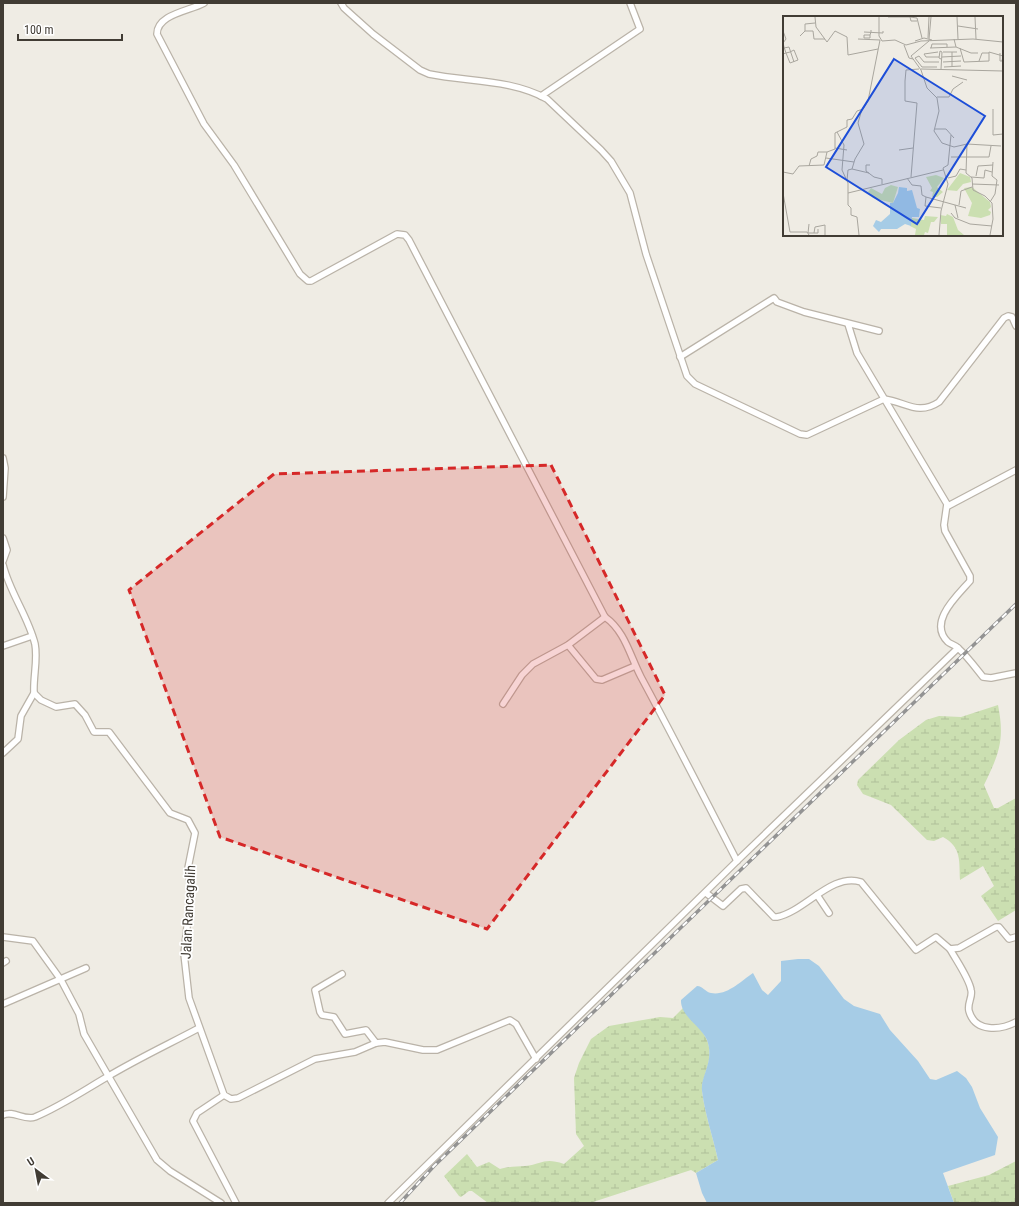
<svg xmlns="http://www.w3.org/2000/svg" width="1019" height="1206" viewBox="0 0 1019 1206" font-family="'Roboto Condensed',sans-serif">
	<style>
		.wetland { fill: url(#wetland-marsh) }
		.water { fill: #a6cce6 }
		.lines { fill: none; stroke-linecap: round; stroke-linejoin: round }
		.minor-casing { stroke: #bab3a8; stroke-width: 8 }
		.minor { stroke: #fff; stroke-width: 5.5 }
		.rail-casing { stroke: #939393; stroke-width: 3.5 }
		.rail { stroke: #fff; stroke-width: 2; stroke-dasharray: 6; stroke-linecap: butt }
		.marked { fill: #d62828; fill-opacity: 0.2; stroke: #d62828; stroke-width: 3; stroke-dasharray: 8 5; stroke-linejoin: round }
		.labels { text-anchor: middle; dominant-baseline: central; stroke-width: 3.5; stroke-linejoin: round; paint-order: stroke }
		.street-label { font-size: 14px; fill: #413c34; stroke: #fff }
		.inset-road { fill: none; stroke: #a9a69e; stroke-width: 1 }
		.view { fill: #1d4ed8; fill-opacity: 0.15; stroke: #1d4ed8; stroke-width: 2 }
		.inset-edge { fill: none; stroke: #413c34; stroke-width: 2 }
	</style>
	<defs>
		<pattern id="wetland-marsh" width="20" height="14" patternUnits="userSpaceOnUse"><rect width="20" height="14" fill="#cbdfb1"/><path d="M1 5h8M5 5V1M11 12h8M15 12V8" fill="none" stroke="#b0c099"/></pattern>
	</defs>
	<rect width="100%" height="100%" fill="#efece4"/>
	<g class="wetland">
		<path d="M 998,705 C 1005,740 999,754 984,785 L 994,808 L 998,808 L 1016,798 L 1016,910 L 998,921 L 981,896 L 994,886 L 983,866 L 960,880 C 959,862 962,847 943,837 L 934,841 L 927,840 L 891,805 L 863,794 L 857,785 L 858,780 L 899,740 L 926,720 L 939,716 L 961,717 Z"/>
		<path d="M 683,1008 C 689,1019 702,1028 707,1040 C 715,1061 701,1076 702,1091 C 705,1115 713,1137 718,1160 L 696,1173 L 691,1170 L 590,1203 L 488,1203 L 472,1191 L 469,1191 L 461,1197 L 459,1196 L 444,1176 L 467,1154 L 477,1167 L 489,1162 L 500,1169 C 510,1166 516,1167 525,1166 C 543,1164 544,1157 564,1164 L 584,1146 L 576,1134 L 574,1078 L 579,1063 L 591,1039 L 609,1026 L 660,1017 L 673,1018 Z"/>
		<path d="M 1016,1161 L 1016,1203 L 954,1203 L 948,1186 L 989,1175 Z"/>
	</g>
	<path class="water" d="M 798,959 L 809,959 L 819,966 L 844,999 L 854,1006 L 880,1014 L 890,1030 L 918,1061 L 930,1079 L 936,1080 L 957,1071 L 966,1078 L 972,1087 L 980,1108 L 998,1137 L 995,1155 L 943,1173 L 954,1203 L 707,1203 L 702,1193 L 696,1173 L 718,1160 C 713,1137 705,1115 702,1091 C 700,1076 715,1062 707,1040 C 701,1026 680,1016 681,1000 L 697,986 C 703,986 705,992 711,993 C 727,996 741,981 753,973 L 762,990 L 768,995 L 781,981 L 781,961 Z"/>
	<g class="lines">
		<g class="minor-casing">
			<g id="minor">
				<path d="M 204,3 C 190,11 157,14 157,34 L 204,124 L 234,165 L 300,274 L 308,281 L 311,281 L 397,234 L 405,235 L 409,240 L 605,617 C 625,631 630,656 641,677 C 674,738 705,799 737,861"/>
				<path d="M 341,3 L 344,8 L 373,34 L 420,70 L 429,74 C 468,82 511,79 547,99 L 601,150 L 611,161 L 630,193 L 646,254 L 687,376 L 695,384 L 800,434 L 807,435 L 884,399 C 906,402 918,416 939,402 L 1004,318 L 1008,316 L 1012,317 L 1016,326"/>
				<path d="M 541,96 L 640,29 L 630,3"/>
				<path d="M 848,324 L 857,353 L 947,504 L 944,525 L 945,531 L 970,576 L 970,581 C 958,595 927,622 948,642 C 950,644 955,645 958,648 C 967,656 975,667 983,677 L 991,678 L 1016,673"/>
				<path d="M 680,357 L 774,298 L 777,302 L 804,312 L 879,331"/>
				<path d="M 3,458 L 5,468 L 3,497"/>
				<path d="M 948,506 L 1016,470"/>
				<path d="M 3,538 L 7,550 L 3,561"/>
				<path d="M 3,565 C 10,593 28,616 35,644 C 38,660 33,677 34,693 L 41,700 L 56,707 L 75,704 L 85,715 L 94,732 L 109,732 L 170,813 L 188,820 L 195,833 L 188,868 L 191,891 L 184,954 L 189,998 L 224,1095 L 231,1099 L 238,1098 L 315,1059 L 355,1052 L 376,1043 L 385,1042 L 423,1050 L 437,1050 L 510,1020 L 516,1024 L 536,1059"/>
				<path d="M 568,645 L 596,679 L 602,680 L 635,666"/>
				<path d="M 3,646 L 32,636"/>
				<path d="M 503,704 L 522,675 L 533,664 L 568,645 L 605,617"/>
				<path d="M 3,753 L 18,739 L 21,716 L 34,693"/>
				<path d="M 706,893 L 723,906 L 741,889 L 746,888 L 774,917 L 777,917 C 804,912 832,872 861,882 L 916,950 L 936,937 L 950,949 L 959,948 L 996,927 L 999,927 L 1009,939 L 1016,937"/>
				<path d="M 817,895 L 829,913"/>
				<path d="M 3,937 L 33,941 L 61,980 L 79,1014 L 84,1034 L 157,1160 L 170,1171 L 221,1203"/>
				<path d="M 950,949 C 956,960 969,978 971,990 C 973,997 967,1003 969,1011 C 975,1033 1001,1030 1016,1022"/>
				<path d="M 3,963 L 6,961"/>
				<path d="M 342,974 L 315,990 L 320,1012 L 322,1015 L 334,1017 L 345,1034 L 366,1030 L 376,1043"/>
				<path d="M 3,1004 L 86,968"/>
				<path d="M 224,1095 L 197,1113 L 193,1121 L 236,1203"/>
				<path d="M 3,1115 C 14,1110 24,1121 35,1117 C 61,1106 83,1091 107,1077 C 137,1059 169,1044 199,1028"/>
				<path d="M 388,1203 L 737,861 L 958,648"/>
			</g>
		</g>
		<use href="#minor" class="minor"/>
		<g class="rail-casing">
			<path id="rail" d="M 400,1203 L 434,1166 L 1016,604"/>
		</g>
		<use href="#rail" class="rail"/>
	</g>
	<path class="marked" d="M 551,465 L 665,695 L 487,929 L 220,837 L 129,590 L 274,474 Z"/>
	<g class="labels">
		<g class="street-label">
			<text transform="translate(188 912) rotate(-87)">Jalan Rancagalih</text>
		</g>
	</g>
	<g transform="translate(783 16)">
		<rect width="220" height="220" fill="#efece4"/>
		<path d="M 177,157 L 187,161 L 188,166 L 180,168 L 174,175 L 164,174 ZM 153,159 L 161,162 L 154,171 L 160,176 L 154,181 L 149,181 L 150,176 L 147,175 L 149,172 L 143,161 ZM 108,169 L 115,171 L 110,187 L 90,182 L 85,176 L 88,172 L 99,178 L 102,172 ZM 189,171 L 207,186 L 208,191 L 205,194 L 208,196 L 207,199 L 198,202 L 185,200 L 189,187 L 181,172 ZM 164,198 L 170,201 L 175,214 L 181,219 L 164,219 L 164,208 L 158,208 L 157,199 L 163,200 ZM 142,200 L 155,201 L 151,206 L 148,206 L 145,217 L 142,216 L 141,219 L 132,219 L 133,213 L 127,210 L 129,202 L 141,204 Z" fill="#cbdfb1"/>
		<path d="M 116,171 L 124,172 L 124,175 L 129,174 L 134,192 L 137,193 L 136,201 L 129,201 L 128,210 L 122,208 L 114,213 L 98,213 L 96,216 L 90,210 L 93,204 L 98,206 L 107,198 L 107,187 L 110,187 L 115,177 Z" fill="#a6cce6"/>
		<path class="inset-road" d="M 32,1 L 33,11 L 44,26 L 52,15 L 64,21 L 65,39 L 95,33M 96,1 L 96,20 L 99,25 L 112,24 L 123,29 L 138,25 L 190,23 L 220,26M 105,1 L 127,1 L 128,5 L 134,5M 127,1 L 134,2 L 139,22M 174,1 L 175,23M 192,1 L 193,23M 175,10 L 195,13M 0,15 L 3,23 L 0,27M 22,15 L 30,15 L 31,23 L 42,23M 81,16 L 100,17 L 100,15M 87,19 L 81,19 L 81,22 L 87,22 L 87,19 L 88,16 L 88,14M 17,20 L 22,15 L 22,8 L 32,7M 145,22 L 146,1M 75,23 L 97,24M 146,23 L 148,1M 171,23 L 173,31 L 188,37 L 195,37M 132,25 L 141,22 L 149,24M 146,25 L 128,40 L 138,54 L 144,72 L 154,82 L 156,95 L 151,115 L 159,127 L 171,131 L 184,128 L 183,157 L 189,162 L 190,174 L 202,180 L 209,187 L 210,203 L 207,219M 0,27 L 1,31 L 3,37 L 7,47 L 15,44 L 11,34 L 7,36 L 3,37 L 0,38M 121,29 L 126,42 L 130,43M 1,32 L 6,31 L 11,46M 147,32 L 173,31M 148,32 L 149,28 L 164,28 L 164,31M 177,32 L 181,46 L 206,45 L 206,36 L 220,40M 155,36 L 141,38 L 143,41 L 156,41M 160,36 L 174,36M 169,36 L 169,50M 217,37 L 217,45 L 219,45 L 220,40M 159,41 L 178,40M 158,43 L 156,42 L 157,35 L 159,36 L 158,53M 196,45 L 199,37 L 206,37M 160,46 L 178,45M 154,51 L 139,51 L 132,42 L 136,40 L 141,46 L 156,46M 161,51 L 178,50M 138,53 L 220,55M 169,60 L 184,64M 154,81 L 166,81 L 170,73 L 180,66M 79,93 L 75,107 L 81,128 L 72,143 L 69,153 L 86,157M 210,93 L 210,119 L 220,118M 152,113 L 163,113 L 171,122M 54,116 L 61,129 L 59,154 L 65,167 L 65,189 L 68,192 L 68,199 L 74,201 L 76,219M 184,128 L 218,130M 52,132 L 64,134M 116,134 L 130,132M 168,141 L 206,141 L 208,130M 43,142 L 71,146M 87,149 L 83,149 L 83,155 L 91,161 L 99,163 L 99,168M 26,150 L 28,143 L 34,140 L 35,136 L 44,136M 0,156 L 10,158 L 16,150 L 41,149 L 44,136 L 52,133 L 52,117 L 64,111 L 64,104 L 69,103 L 74,95 L 80,93 L 85,85 L 97,24M 193,160 L 195,150 L 210,149M 128,161 L 134,87 L 122,85 L 122,65 L 123,54 L 136,53M 188,161 L 201,162 L 202,154 L 209,156M 124,162 L 129,169 L 138,170 L 139,179 L 143,181 L 183,192M 165,162 L 173,160 L 177,153 L 183,154M 64,164 L 65,154 L 69,153M 189,168 L 216,169M 0,177 L 7,216 L 24,216 L 26,219M 65,177 L 160,154M 143,181 L 142,190 L 158,192M 207,186 L 212,178 L 214,164 L 209,160 L 210,146M 172,189 L 175,202M 176,189 L 178,175 L 189,171M 168,197 L 172,202 L 187,208 L 209,210M 26,208 L 25,217 L 35,217 L 35,213M 31,217 L 32,211 L 42,209 L 42,219M 156,219 L 158,195 L 165,168 L 160,152 L 165,149 L 168,119"/>
		<path class="view" d="M 111,43 L 202,100 L 134,208 L 43,151 Z"/>
		<rect width="220" height="220" class="inset-edge"/>
	</g>
	<rect width="1019" height="1206" fill="none" stroke="#413c34" stroke-width="8"/>
	<g transform="translate(36 1170) rotate(328)" stroke="#ffffff" stroke-width="3" paint-order="stroke">
	<path d="M0-3L7 15L0 10L-7 15Z" fill="#413c34"/>
	<text y="-6" font-size="11" font-weight="bold" text-anchor="middle" fill="#413c34">U</text>
	</g>
	<path d="M18 34v6h104v-6" fill="none" stroke="#413c34" stroke-width="2"/>
	<text x="24" y="34" font-size="12" fill="#413c34" stroke="#ffffff" stroke-width="3" paint-order="stroke">100 m</text>
</svg>
